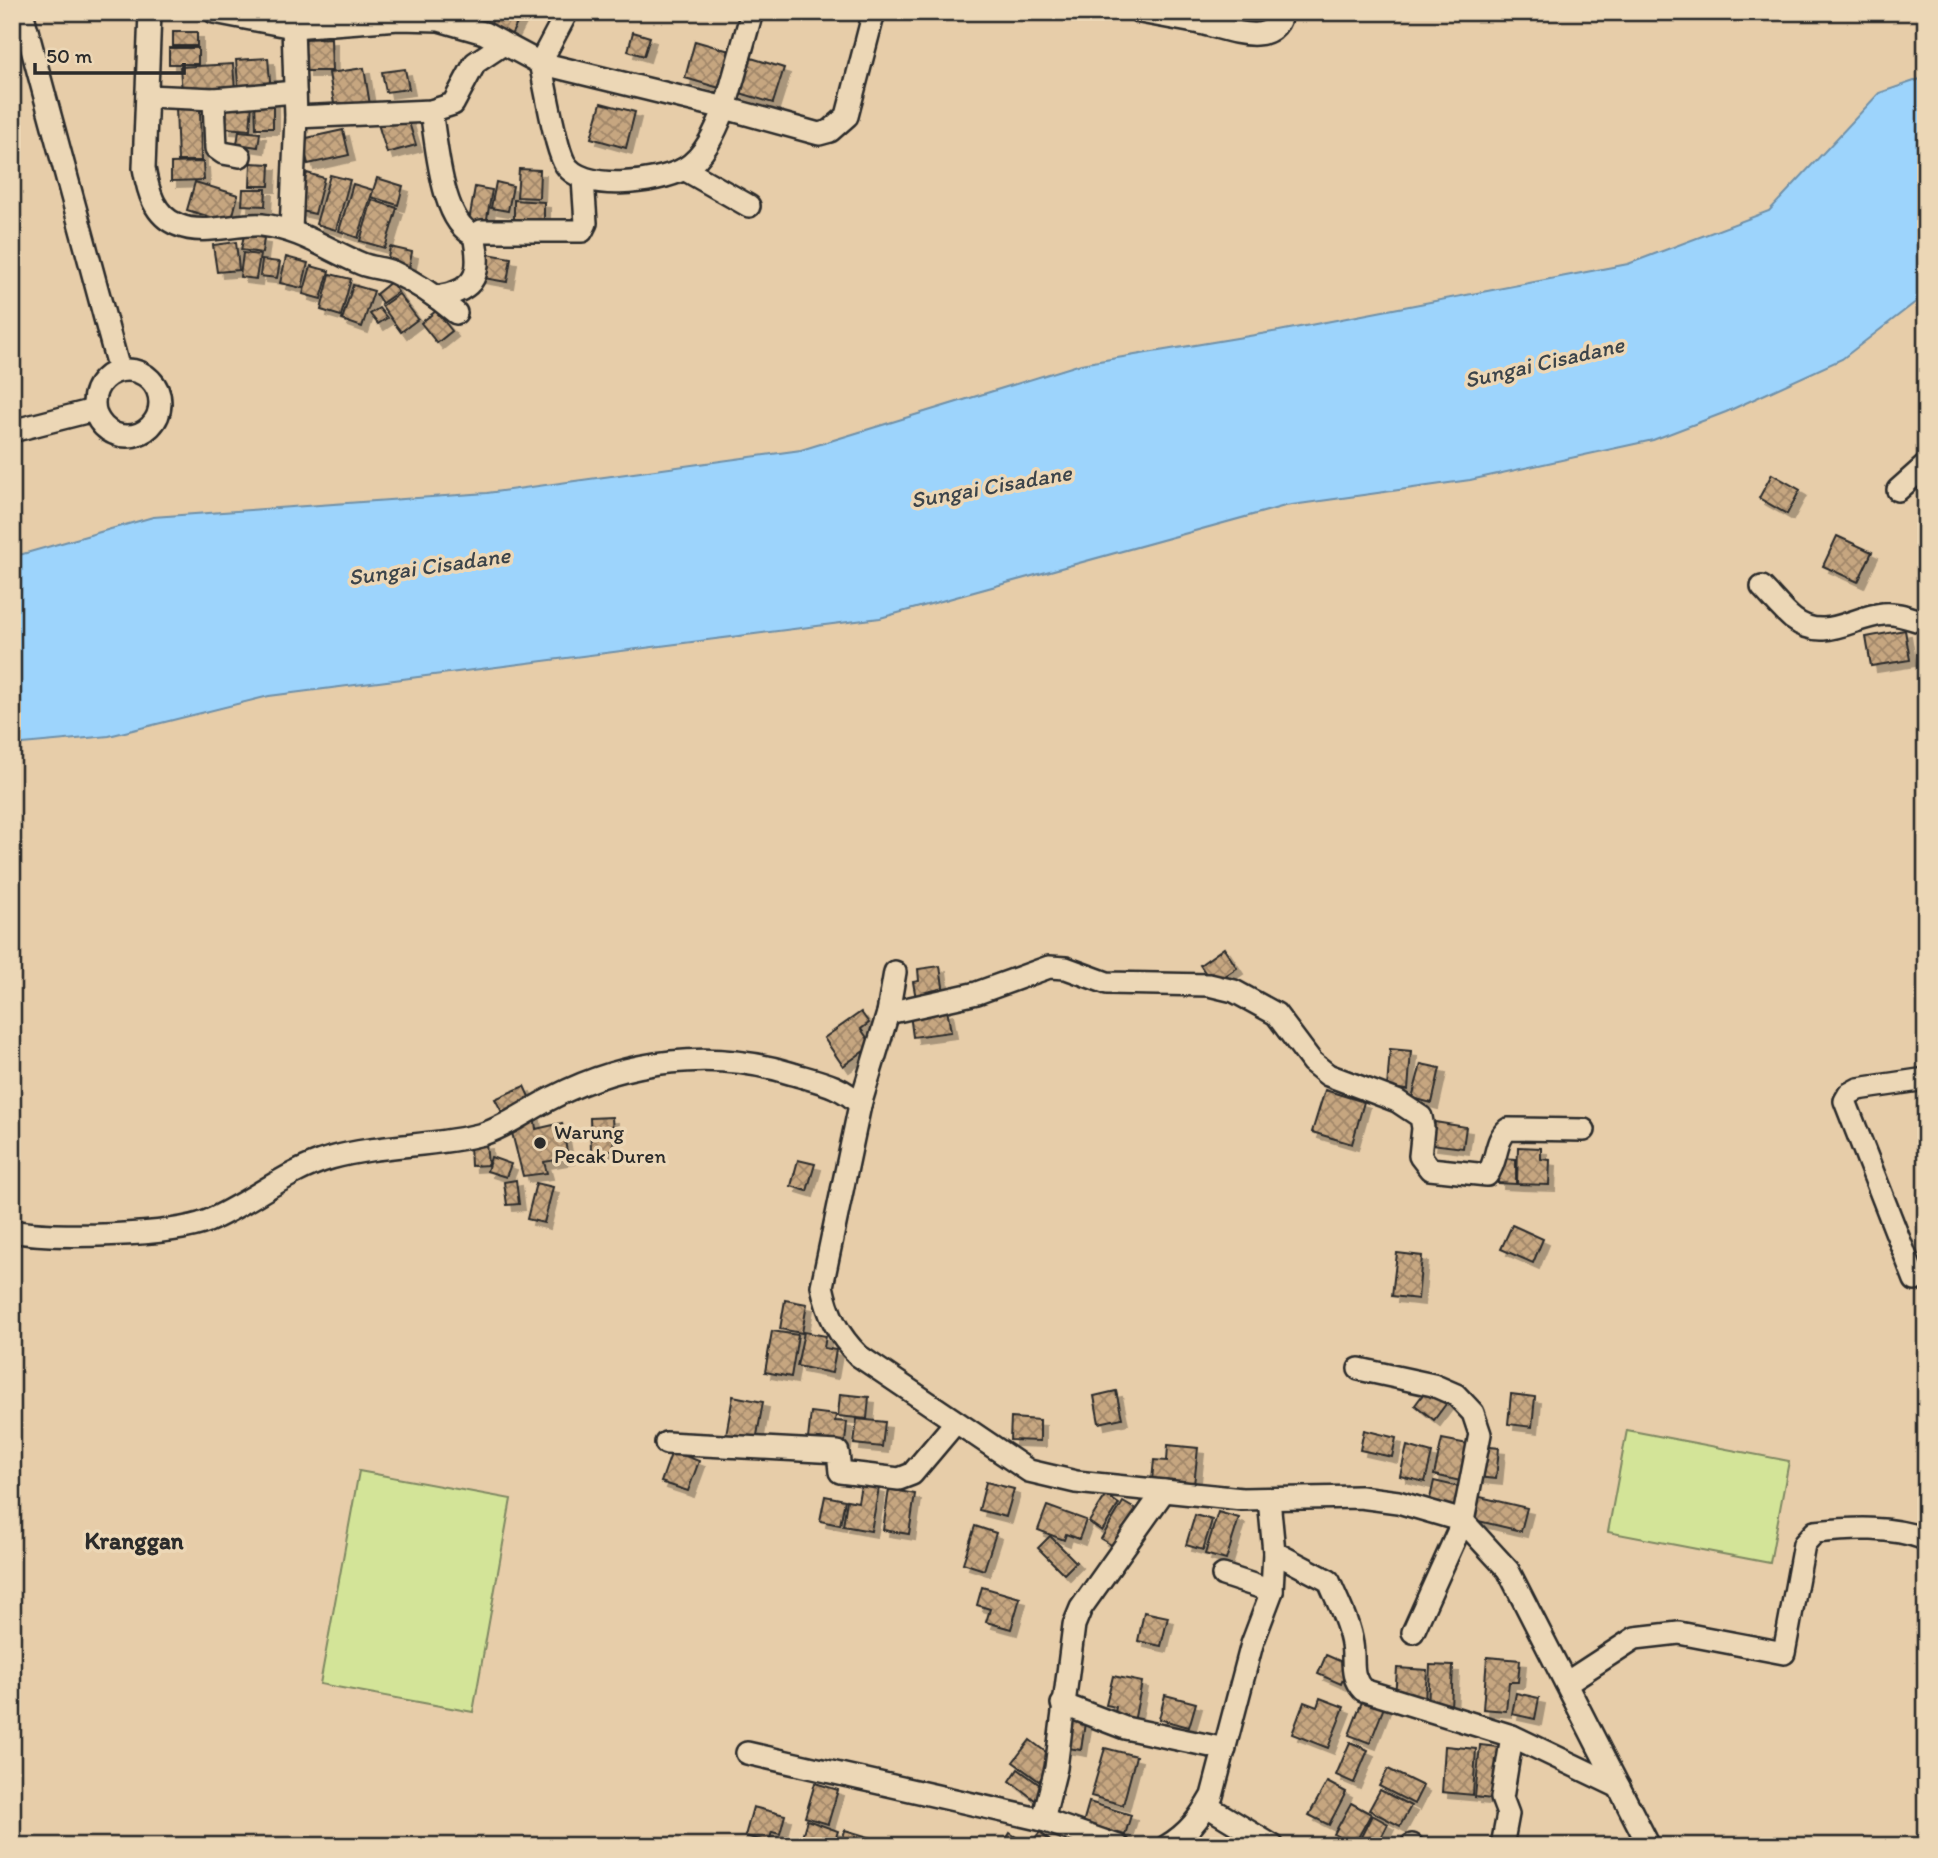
<svg xmlns="http://www.w3.org/2000/svg" width="1938" height="1858" viewBox="0 0 1938 1858" font-family="Itim,sans-serif">
	<style>
		.pitch { fill: #d3e498; stroke: #7f8862; stroke-width: 2 }
		.water { fill: #9dd4fc; stroke: #6f90a8; stroke-width: 2 }
		.building { fill: url(#building-cross-hatch); stroke: #2b2b2b; stroke-width: 2; filter: url(#shadow) }
		.lines { fill: none; stroke-linecap: round; stroke-linejoin: round }
		.minor-casing { stroke: #2b2b2b; stroke-width: 26 }
		.minor { stroke: #ecd7b6; stroke-width: 21 }
		.poi-dot { fill: #2b2b2b; stroke: #ecd7b6; stroke-width: 2.5 }
		.labels { text-anchor: middle; dominant-baseline: central; stroke-width: 7; stroke-linejoin: round; paint-order: stroke }
		.poi-label { font-size: 21px; fill: #2b2b2b; stroke: #ecd7b6; text-anchor: start }
		.water-label { font-size: 23px; font-style: italic; fill: #3c444a; stroke: #ecd7b6 }
		.quarter-label { font-size: 24px; font-weight: bold; fill: #2b2b2b; stroke: #ecd7b6 }
	</style>
	<defs>
		<pattern id="building-cross-hatch" width="8" height="8" patternUnits="userSpaceOnUse" patternTransform="scale(1.75)"><rect width="8" height="8" fill="#c6a680"/><path d="M0 0l8 8M0 8l8-8" fill="none" stroke="#a18769"/></pattern>
		<filter id="shadow"><feDropShadow dx="6" dy="6" stdDeviation="0" flood-color="#0004"/></filter>
	</defs>
	<rect width="100%" height="100%" fill="#e7cda9"/>
	<filter id="ink" filterUnits="userSpaceOnUse"><feTurbulence type="fractalNoise" baseFrequency=".0143" numOctaves="2"/><feDisplacementMap in="SourceGraphic" scale="14" xChannelSelector="R" yChannelSelector="G"/><feConvolveMatrix kernelMatrix="1 2 1 2 8 2 1 2 1" color-interpolation-filters="sRGB"/></filter>
	<g filter="url(#ink)">
		<g class="pitch">
			<path d="M 1627,1430 L 1789,1461 L 1770,1563 L 1608,1532 Z"/>
			<path d="M 359,1471 L 511,1499 L 473,1712 L 320,1684 Z"/>
		</g>
		<path class="water" d="M 1926,77 L 1926,294 L 1842,359 L 1726,412 L 1653,440 L 1470,480 L 1285,506 L 880,618 L 269,696 L 109,736 L 12,745 L 12,557 L 153,517 L 487,493 L 801,450 L 1081,364 L 1279,331 L 1628,264 L 1769,211 L 1879,93 Z"/>
		<g class="building">
			<path d="M 497,12 L 523,12 L 509,39 L 488,28 Z"/>
			<rect x="173" y="32" width="24" height="14"/>
			<path d="M 633,32 L 650,37 L 644,56 L 628,51 Z"/>
			<path d="M 331,38 L 332,71 L 305,71 L 305,39 Z"/>
			<path d="M 695,41 L 733,52 L 723,89 L 685,78 Z"/>
			<rect x="169" y="48" width="29" height="16"/>
			<path d="M 748,57 L 784,68 L 773,103 L 737,92 Z"/>
			<path d="M 268,58 L 271,92 L 239,95 L 236,60 Z"/>
			<path d="M 233,64 L 235,90 L 182,93 L 180,67 Z"/>
			<path d="M 364,68 L 370,105 L 335,110 L 329,73 Z"/>
			<path d="M 405,69 L 409,89 L 386,92 L 382,72 Z"/>
			<path d="M 228,101 L 252,103 L 250,130 L 225,128 Z"/>
			<path d="M 255,101 L 273,101 L 273,128 L 256,128 Z"/>
			<path d="M 601,103 L 635,112 L 626,148 L 591,138 Z"/>
			<path d="M 176,107 L 200,107 L 201,161 L 178,161 Z"/>
			<path d="M 407,116 L 416,145 L 387,153 L 378,124 Z"/>
			<path d="M 343,130 L 349,155 L 308,164 L 302,139 Z"/>
			<path d="M 239,131 L 260,133 L 258,147 L 237,144 Z"/>
			<path d="M 203,162 L 204,180 L 171,181 L 171,163 Z"/>
			<path d="M 251,163 L 270,164 L 269,186 L 250,186 Z"/>
			<path d="M 519,169 L 540,170 L 539,198 L 517,197 Z"/>
			<path d="M 307,173 L 324,178 L 315,214 L 297,210 Z"/>
			<path d="M 330,175 L 350,180 L 336,230 L 316,224 Z"/>
			<path d="M 377,178 L 403,186 L 398,205 L 371,197 Z"/>
			<path d="M 195,182 L 238,195 L 231,223 L 187,210 Z"/>
			<path d="M 496,182 L 513,186 L 508,211 L 491,208 Z"/>
			<path d="M 353,184 L 373,190 L 358,238 L 339,231 Z"/>
			<path d="M 475,187 L 492,190 L 486,224 L 469,221 Z"/>
			<path d="M 243,189 L 266,189 L 265,206 L 242,205 Z"/>
			<path d="M 372,200 L 397,208 L 385,248 L 360,241 Z"/>
			<path d="M 514,200 L 544,202 L 544,221 L 514,220 Z"/>
			<path d="M 244,235 L 264,238 L 262,253 L 241,250 Z"/>
			<path d="M 236,242 L 239,270 L 217,272 L 213,245 Z"/>
			<path d="M 390,247 L 412,252 L 409,268 L 387,263 Z"/>
			<path d="M 243,253 L 260,255 L 256,279 L 240,277 Z"/>
			<path d="M 482,253 L 511,258 L 507,282 L 478,277 Z"/>
			<path d="M 286,257 L 308,263 L 302,288 L 280,283 Z"/>
			<path d="M 262,260 L 280,262 L 277,278 L 260,276 Z"/>
			<path d="M 311,266 L 329,271 L 321,299 L 303,294 Z"/>
			<path d="M 330,274 L 351,279 L 341,316 L 321,310 Z"/>
			<path d="M 391,282 L 398,292 L 382,303 L 376,294 Z"/>
			<path d="M 353,285 L 374,291 L 362,327 L 342,320 Z"/>
			<path d="M 399,294 L 418,319 L 401,332 L 382,306 Z"/>
			<path d="M 379,308 L 387,318 L 378,324 L 370,314 Z"/>
			<path d="M 436,311 L 452,331 L 437,343 L 421,323 Z"/>
			<path d="M 1772,474 L 1800,490 L 1787,514 L 1759,498 Z"/>
			<path d="M 1837,536 L 1872,552 L 1858,582 L 1823,566 Z"/>
			<path d="M 1905,630 L 1910,660 L 1871,666 L 1866,637 Z"/>
			<path d="M 1224,948 L 1237,968 L 1213,984 L 1200,965 Z"/>
			<path d="M 940,966 L 945,1000 L 917,1004 L 913,982 L 919,981 L 918,969 Z"/>
			<path d="M 947,1009 L 951,1032 L 913,1037 L 910,1014 Z"/>
			<path d="M 861,1012 L 869,1023 L 861,1029 L 872,1045 L 843,1066 L 824,1038 Z"/>
			<path d="M 1390,1049 L 1411,1051 L 1408,1090 L 1387,1088 Z"/>
			<path d="M 1421,1064 L 1440,1068 L 1432,1103 L 1412,1098 Z"/>
			<path d="M 524,1086 L 531,1101 L 503,1114 L 495,1099 Z"/>
			<path d="M 1325,1090 L 1364,1102 L 1352,1144 L 1312,1132 Z"/>
			<path d="M 534,1115 L 536,1129 L 562,1123 L 568,1158 L 544,1162 L 547,1173 L 523,1176 L 511,1129 Z"/>
			<path d="M 612,1117 L 614,1150 L 591,1151 L 590,1118 Z"/>
			<path d="M 1435,1122 L 1466,1127 L 1463,1148 L 1431,1144 Z"/>
			<path d="M 486,1143 L 488,1165 L 471,1166 L 470,1145 Z"/>
			<path d="M 1518,1147 L 1541,1148 L 1541,1159 L 1550,1160 L 1549,1185 L 1517,1184 Z"/>
			<path d="M 491,1157 L 511,1164 L 506,1177 L 487,1171 Z"/>
			<path d="M 1499,1158 L 1516,1159 L 1516,1184 L 1498,1183 Z"/>
			<path d="M 798,1160 L 815,1164 L 807,1191 L 791,1186 Z"/>
			<path d="M 516,1180 L 519,1204 L 507,1205 L 504,1182 Z"/>
			<path d="M 536,1183 L 553,1187 L 544,1223 L 527,1219 Z"/>
			<path d="M 1512,1225 L 1543,1239 L 1533,1263 L 1501,1249 Z"/>
			<path d="M 1397,1253 L 1422,1256 L 1418,1299 L 1392,1296 Z"/>
			<path d="M 785,1300 L 807,1304 L 802,1333 L 780,1329 Z"/>
			<path d="M 772,1331 L 798,1335 L 791,1377 L 765,1372 Z"/>
			<path d="M 804,1332 L 826,1336 L 824,1348 L 836,1350 L 832,1373 L 797,1366 Z"/>
			<path d="M 1430,1385 L 1449,1400 L 1434,1420 L 1415,1405 Z"/>
			<path d="M 1116,1391 L 1122,1418 L 1099,1423 L 1094,1396 Z"/>
			<path d="M 840,1394 L 869,1397 L 867,1419 L 838,1416 Z"/>
			<path d="M 1511,1394 L 1535,1397 L 1532,1427 L 1508,1424 Z"/>
			<path d="M 733,1396 L 763,1402 L 756,1441 L 726,1435 Z"/>
			<path d="M 811,1412 L 836,1415 L 835,1421 L 847,1422 L 845,1443 L 808,1439 Z"/>
			<path d="M 1011,1418 L 1040,1420 L 1040,1441 L 1010,1440 Z"/>
			<path d="M 857,1419 L 885,1422 L 882,1447 L 854,1444 Z"/>
			<path d="M 1364,1430 L 1396,1438 L 1392,1457 L 1360,1450 Z"/>
			<path d="M 1442,1439 L 1473,1445 L 1465,1482 L 1434,1475 Z"/>
			<path d="M 1168,1445 L 1198,1448 L 1194,1485 L 1152,1480 L 1154,1460 L 1167,1461 Z"/>
			<path d="M 1407,1446 L 1432,1453 L 1425,1482 L 1400,1476 Z"/>
			<path d="M 1481,1446 L 1499,1448 L 1496,1479 L 1477,1477 Z"/>
			<path d="M 672,1451 L 699,1461 L 688,1491 L 661,1482 Z"/>
			<path d="M 1434,1481 L 1464,1488 L 1459,1510 L 1429,1503 Z"/>
			<path d="M 986,1482 L 1014,1489 L 1006,1517 L 979,1510 Z"/>
			<path d="M 861,1485 L 879,1488 L 871,1531 L 843,1526 L 847,1500 L 858,1502 Z"/>
			<path d="M 889,1489 L 915,1494 L 909,1534 L 883,1530 Z"/>
			<path d="M 1106,1495 L 1119,1504 L 1102,1531 L 1089,1522 Z"/>
			<path d="M 825,1496 L 845,1500 L 840,1525 L 820,1521 Z"/>
			<path d="M 1476,1496 L 1527,1508 L 1521,1531 L 1470,1519 Z"/>
			<path d="M 1123,1502 L 1142,1513 L 1120,1550 L 1101,1539 Z"/>
			<path d="M 1047,1506 L 1086,1520 L 1079,1539 L 1066,1534 L 1064,1540 L 1038,1530 Z"/>
			<path d="M 1218,1512 L 1239,1518 L 1226,1560 L 1205,1554 Z"/>
			<path d="M 1195,1515 L 1212,1520 L 1203,1550 L 1186,1545 Z"/>
			<path d="M 975,1526 L 996,1533 L 984,1570 L 963,1563 Z"/>
			<path d="M 1050,1536 L 1076,1562 L 1064,1574 L 1038,1548 Z"/>
			<path d="M 982,1587 L 1020,1598 L 1011,1629 L 986,1622 L 990,1609 L 977,1605 Z"/>
			<path d="M 1144,1612 L 1168,1617 L 1161,1646 L 1138,1641 Z"/>
			<path d="M 1326,1655 L 1349,1665 L 1341,1684 L 1318,1674 Z"/>
			<path d="M 1487,1657 L 1520,1660 L 1518,1682 L 1509,1682 L 1506,1711 L 1483,1709 Z"/>
			<path d="M 1430,1665 L 1453,1666 L 1451,1708 L 1428,1707 Z"/>
			<path d="M 1397,1668 L 1427,1670 L 1425,1700 L 1395,1698 Z"/>
			<path d="M 1113,1676 L 1142,1682 L 1134,1722 L 1114,1718 L 1116,1707 L 1106,1705 Z"/>
			<path d="M 1516,1693 L 1539,1698 L 1535,1719 L 1512,1714 Z"/>
			<path d="M 1165,1695 L 1196,1703 L 1189,1727 L 1159,1719 Z"/>
			<path d="M 1320,1698 L 1344,1707 L 1328,1748 L 1292,1734 L 1304,1702 L 1317,1707 Z"/>
			<path d="M 1363,1699 L 1384,1707 L 1370,1743 L 1349,1735 Z"/>
			<path d="M 1067,1720 L 1085,1723 L 1081,1750 L 1062,1747 Z"/>
			<path d="M 1030,1740 L 1055,1759 L 1039,1781 L 1013,1762 Z"/>
			<path d="M 1350,1742 L 1368,1750 L 1354,1783 L 1336,1775 Z"/>
			<path d="M 1480,1745 L 1506,1748 L 1500,1800 L 1475,1797 Z"/>
			<path d="M 1445,1746 L 1476,1749 L 1473,1795 L 1442,1792 Z"/>
			<path d="M 1105,1748 L 1136,1756 L 1123,1805 L 1091,1796 Z"/>
			<path d="M 1018,1769 L 1044,1788 L 1035,1800 L 1010,1781 Z"/>
			<path d="M 1388,1769 L 1423,1786 L 1414,1804 L 1379,1786 Z"/>
			<path d="M 1327,1782 L 1346,1792 L 1329,1825 L 1309,1815 Z"/>
			<path d="M 815,1783 L 838,1790 L 828,1824 L 805,1817 Z"/>
			<path d="M 1380,1790 L 1411,1806 L 1400,1826 L 1369,1810 Z"/>
			<path d="M 1089,1802 L 1131,1815 L 1125,1835 L 1083,1823 Z"/>
			<path d="M 1351,1803 L 1371,1814 L 1354,1845 L 1334,1834 Z"/>
			<path d="M 753,1807 L 785,1815 L 780,1834 L 772,1832 L 769,1842 L 745,1836 Z"/>
			<path d="M 1372,1815 L 1388,1824 L 1377,1846 L 1359,1846 L 1357,1845 Z"/>
			<path d="M 807,1820 L 838,1831 L 833,1846 L 799,1846 Z"/>
			<path d="M 845,1830 L 875,1839 L 873,1846 L 841,1846 Z"/>
			<path d="M 1040,1832 L 1056,1846 L 1028,1846 Z"/>
			<path d="M 1010,1833 L 1025,1843 L 1023,1846 L 1002,1846 Z"/>
		</g>
		<g class="lines">
			<g class="minor-casing">
				<g id="minor">
					<path d="M 22,12 L 119,370"/>
					<path d="M 150,12 L 144,168 C 148,191 154,216 178,225 C 203,236 236,223 262,225 C 300,229 328,250 362,264 C 372,268 383,268 393,272 C 415,282 437,297 456,313"/>
					<path d="M 214,12 L 293,27 L 399,19 L 439,20 L 484,33 L 540,63 L 725,108 L 752,12"/>
					<path d="M 567,12 L 540,63 C 546,88 554,142 564,162 C 580,194 658,183 684,169 C 705,157 716,130 725,108 L 819,134 L 830,131 L 847,116 L 874,12"/>
					<path d="M 1140,12 L 1200,23"/>
					<path d="M 1203,12 L 1200,23 C 1228,29 1273,50 1282,12"/>
					<path d="M 147,96 L 214,99 L 295,92"/>
					<path d="M 214,99 L 216,148 L 223,153 L 240,156"/>
					<path d="M 431,111 C 437,144 441,222 474,235"/>
					<path d="M 296,117 L 431,111 L 453,104 L 475,63 L 502,45"/>
					<path d="M 684,169 L 749,206"/>
					<path d="M 291,230 L 296,117 L 293,27"/>
					<path d="M 436,297 C 477,291 482,273 474,235 L 481,231 L 582,231 L 586,223 L 583,179"/>
					<circle cx="127" cy="403" r="33"/>
					<path d="M 12,431 L 94,410"/>
					<path d="M 1898,490 L 1926,465"/>
					<path d="M 1762,587 C 1772,597 1782,610 1793,619 C 1824,643 1852,617 1883,614 C 1897,612 1912,619 1926,623"/>
					<path d="M 895,972 L 888,1013 L 860,1105 L 822,1286 C 828,1315 838,1335 859,1356 L 1029,1471 L 1076,1482 L 1242,1499 L 1360,1497 L 1398,1502 L 1463,1521 L 1508,1570 L 1649,1846"/>
					<path d="M 888,1013 L 977,993 L 1049,967 L 1066,968 L 1107,983 L 1209,985 L 1234,991 L 1276,1014 L 1312,1062 L 1328,1075 L 1397,1101 L 1421,1117 L 1423,1128 L 1420,1156 L 1430,1169 L 1487,1175 C 1498,1161 1494,1141 1508,1129 L 1584,1130"/>
					<path d="M 12,1231 C 51,1239 173,1236 208,1221 C 250,1203 286,1171 331,1158 C 380,1144 434,1147 483,1134 C 510,1125 529,1109 554,1097 C 627,1059 715,1049 793,1074 C 817,1081 844,1086 860,1105"/>
					<path d="M 1915,1280 L 1845,1101 L 1849,1094 L 1858,1089 L 1926,1079"/>
					<path d="M 1359,1369 L 1433,1385 L 1456,1395 L 1473,1413 L 1480,1434 L 1463,1521 L 1413,1632"/>
					<path d="M 666,1443 L 838,1452 L 840,1472 L 899,1479 L 912,1474 L 955,1423"/>
					<path d="M 1274,1552 L 1329,1581 C 1337,1601 1349,1622 1352,1644 C 1355,1662 1349,1675 1363,1690 L 1512,1736 L 1619,1787"/>
					<path d="M 1223,1575 L 1272,1591"/>
					<path d="M 1566,1683 L 1635,1638 L 1679,1633 L 1784,1653 L 1804,1544 L 1815,1532 C 1853,1528 1890,1526 1926,1539"/>
					<path d="M 1062,1704 L 1125,1728 L 1225,1749"/>
					<path d="M 747,1753 L 1043,1820 L 1118,1846"/>
					<path d="M 1207,1806 L 1273,1846"/>
					<path d="M 1043,1820 L 1056,1768 L 1074,1625 L 1081,1608 L 1164,1491"/>
					<path d="M 1167,1846 C 1189,1833 1200,1817 1212,1796 L 1252,1644 L 1272,1591 L 1274,1552 L 1269,1499"/>
					<path d="M 1412,1846 L 1412,1845"/>
					<path d="M 1502,1846 L 1508,1814 L 1502,1798 L 1512,1736"/>
				</g>
			</g>
			<use href="#minor" class="minor"/>
		</g>
	</g>
	<circle class="poi-dot" cx="540" cy="1143" r="7"/>
	<g class="labels">
		<g class="poi-label">
			<text x="554" y="1131">Warung<tspan x="554" dy="24">Pecak Duren</tspan></text>
		</g>
		<g class="water-label">
			<text transform="translate(1544 362) rotate(-13)">Sungai Cisadane</text>
			<text transform="translate(991 486) rotate(-10)">Sungai Cisadane</text>
			<text transform="translate(429 566) rotate(-8)">Sungai Cisadane</text>
		</g>
		<g class="quarter-label">
			<text x="134" y="1540">Kranggan</text>
		</g>
	</g>
	<rect width="1938" height="1858" fill="none" stroke="#ecd7b6" stroke-width="42"/>
	<rect x="21" y="21" width="1896" height="1816" fill="none" stroke="#2b2b2b" stroke-width="2.5" filter="url(#ink)"/>
	<path d="M35 63v10h149v-10" fill="none" stroke="#2b2b2b" stroke-width="3.5"/>
	<text x="46" y="63" font-size="21" fill="#2b2b2b" stroke="#ecd7b6" stroke-width="5" paint-order="stroke">50 m</text>
</svg>
